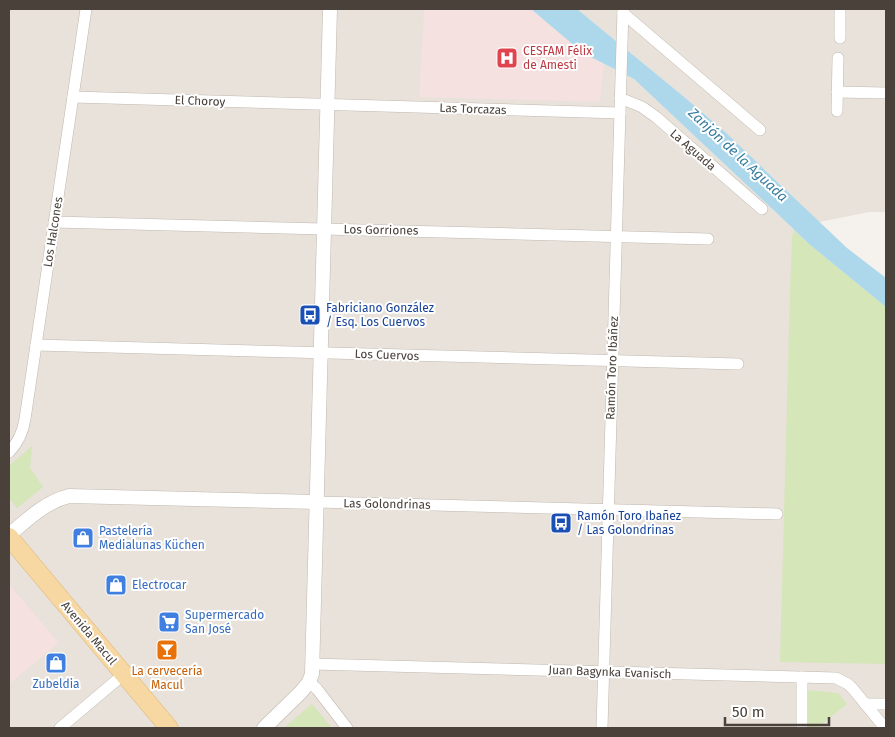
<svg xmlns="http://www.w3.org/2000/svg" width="895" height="737" viewBox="0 0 895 737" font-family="'Fira Sans',sans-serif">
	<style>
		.residential { fill: #e8e2da }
		.medical { fill: #f4e1e0 }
		.green { fill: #d5e6b8 }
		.water { fill: #add8ec }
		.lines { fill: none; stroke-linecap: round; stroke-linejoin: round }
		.minor-casing { stroke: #c0b8af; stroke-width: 12 }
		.tertiary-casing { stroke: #c0b8af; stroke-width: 15 }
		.primary-casing { stroke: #dcb372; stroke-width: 19 }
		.minor { stroke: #fff; stroke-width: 11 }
		.tertiary { stroke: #fff; stroke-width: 14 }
		.primary { stroke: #f7d7a2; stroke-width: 18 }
		.labels { text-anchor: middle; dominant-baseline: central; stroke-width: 4; stroke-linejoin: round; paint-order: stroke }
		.health-label { font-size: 12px; fill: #be3a42; stroke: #fff; text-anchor: start }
		.street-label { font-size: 12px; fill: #49413a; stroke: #fff }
		.transit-label { font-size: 12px; fill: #164399; stroke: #fff; text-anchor: start }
		.shop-label { font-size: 12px; fill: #366cbe; stroke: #fff; text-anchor: start }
		.food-label { font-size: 12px; fill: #c56008; stroke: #fff }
		.water-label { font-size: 14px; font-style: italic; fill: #357c9e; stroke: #fff }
	</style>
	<rect width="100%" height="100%" fill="#f5f1ec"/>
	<g class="residential">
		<path d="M 9,9 L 531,9 L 583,53 L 634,79 L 785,221 L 809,244 L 886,307 L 886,728 L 9,728 Z"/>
		<path d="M 577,9 L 886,9 L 886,212 L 869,212 L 819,222 L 774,178 L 683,96 Z"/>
	</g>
	<g class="medical">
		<path d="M 424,9 L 531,9 L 583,53 L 604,64 L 600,102 L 419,97 Z"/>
		<path d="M 9,584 L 59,643 L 9,684 Z"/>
	</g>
	<g class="green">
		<path d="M 794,230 L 809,244 L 886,307 L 886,664 L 780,662 L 790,292 L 792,237 Z"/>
		<path d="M 32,446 L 30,468 L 43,487 L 17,508 L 9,498 L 9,466 Z"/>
		<path d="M 807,690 L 838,693 L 847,704 L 817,728 L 807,728 Z"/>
		<path d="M 312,704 L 332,728 L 284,728 Z"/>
	</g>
	<path class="water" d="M 531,9 L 577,9 L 683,96 L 725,132 L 847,248 L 886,278 L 886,307 L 809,244 L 785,221 L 634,79 L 583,53 Z"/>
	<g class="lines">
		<g class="minor-casing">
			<g id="minor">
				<path d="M 623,13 L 760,130"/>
				<path d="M 840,38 L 840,9"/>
				<path d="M 837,92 L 886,93"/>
				<path d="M 73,97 L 620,113"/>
				<path d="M 620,98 L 642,107 L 656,117 L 762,209"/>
				<path d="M 837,111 L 838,58"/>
				<path d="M 54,222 L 708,239"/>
				<path d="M 36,345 L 738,364"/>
				<path d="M 9,452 C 18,443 23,432 25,419 L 86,9"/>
				<path d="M 317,502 L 777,514"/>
				<path d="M 312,664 L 836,678 L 848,684 L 853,689 L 885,728"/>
				<path d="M 309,682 L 317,689 L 347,728"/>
				<path d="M 865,704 L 886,704"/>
				<path d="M 60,728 L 124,674"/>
				<path d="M 602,728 L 623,9"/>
				<path d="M 802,728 L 802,677"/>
			</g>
		</g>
		<g class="tertiary-casing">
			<g id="tertiary">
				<path d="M 9,535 C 27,520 45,502 69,496 L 317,502"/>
				<path d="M 264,728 L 301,692 L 309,682 L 312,674 L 330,9"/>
			</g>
		</g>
		<g class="primary-casing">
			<path id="primary" d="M 9,537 L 169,728"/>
		</g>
		<use href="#minor" class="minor"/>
		<use href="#tertiary" class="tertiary"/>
		<use href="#primary" class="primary"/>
	</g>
	<defs>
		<g id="hospital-square" transform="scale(1.125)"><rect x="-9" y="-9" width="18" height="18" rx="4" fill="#e0444e" stroke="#fff"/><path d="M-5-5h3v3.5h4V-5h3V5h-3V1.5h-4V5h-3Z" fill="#fff"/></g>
		<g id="bus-square" transform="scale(1.125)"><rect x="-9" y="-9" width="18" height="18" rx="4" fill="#1a4fb4" stroke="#fff"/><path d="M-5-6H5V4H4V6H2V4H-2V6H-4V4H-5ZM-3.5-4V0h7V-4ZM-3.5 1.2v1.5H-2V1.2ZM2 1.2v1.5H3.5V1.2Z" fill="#fff"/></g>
		<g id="shop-square" transform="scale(1.125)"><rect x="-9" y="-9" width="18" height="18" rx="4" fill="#3f7fe0" stroke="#fff"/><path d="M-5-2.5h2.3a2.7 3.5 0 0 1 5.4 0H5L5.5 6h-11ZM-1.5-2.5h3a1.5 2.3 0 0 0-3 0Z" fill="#fff"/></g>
		<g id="supermarket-square" transform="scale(1.125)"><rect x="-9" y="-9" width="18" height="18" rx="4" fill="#3f7fe0" stroke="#fff"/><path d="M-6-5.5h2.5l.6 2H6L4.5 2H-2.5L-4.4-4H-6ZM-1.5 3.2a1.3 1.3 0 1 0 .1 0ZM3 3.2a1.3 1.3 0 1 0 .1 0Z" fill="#fff"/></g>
		<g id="bar-square" transform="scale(1.125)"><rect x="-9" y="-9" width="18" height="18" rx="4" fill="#e8710a" stroke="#fff"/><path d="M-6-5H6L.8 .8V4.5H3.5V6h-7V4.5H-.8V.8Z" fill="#fff"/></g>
	</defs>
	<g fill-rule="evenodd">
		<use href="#hospital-square" x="507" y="58"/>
		<use href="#bus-square" x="310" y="315"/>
		<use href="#bus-square" x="561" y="523"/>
		<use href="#shop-square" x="83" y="538"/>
		<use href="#shop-square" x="116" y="585"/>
		<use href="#supermarket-square" x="169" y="622"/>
		<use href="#bar-square" x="167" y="650"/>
		<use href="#shop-square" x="56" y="663"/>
	</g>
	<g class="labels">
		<g class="health-label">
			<text x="523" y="51">CESFAM Félix<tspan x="523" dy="14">de Amesti</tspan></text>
		</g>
		<g class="street-label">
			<text transform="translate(200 101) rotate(2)">El Choroy</text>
			<text transform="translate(473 109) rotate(2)">Las Torcazas</text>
			<text transform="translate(693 150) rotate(41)">La Aguada</text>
			<text transform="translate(381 230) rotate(1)">Los Gorriones</text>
			<text transform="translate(53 232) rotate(-81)">Los Halcones</text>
			<text transform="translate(387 355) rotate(2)">Los Cuervos</text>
			<text transform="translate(612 368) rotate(-88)">Ramón Toro Ibáñez</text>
			<text transform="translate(387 504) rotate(1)">Las Golondrinas</text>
			<text transform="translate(89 633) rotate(50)">Avenida Macul</text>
			<text transform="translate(610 672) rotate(2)">Juan Bagynka Evanisch</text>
		</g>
		<g class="transit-label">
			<text x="326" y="308">Fabriciano González<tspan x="326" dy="14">/ Esq. Los Cuervos</tspan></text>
			<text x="577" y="516">Ramón Toro Ibañez<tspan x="577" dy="14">/ Las Golondrinas</tspan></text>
		</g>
		<g class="shop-label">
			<text x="99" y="531">Pastelería<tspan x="99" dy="14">Medialunas Küchen</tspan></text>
			<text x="132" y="585">Electrocar</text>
			<text x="185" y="615">Supermercado<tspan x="185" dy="14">San José</tspan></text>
			<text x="56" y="684" text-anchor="middle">Zubeldia</text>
		</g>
		<g class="food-label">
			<text x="167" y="671">La cervecería<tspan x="167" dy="14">Macul</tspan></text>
		</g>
		<g class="water-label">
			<text transform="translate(738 155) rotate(43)">Zanjón de la Aguada</text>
		</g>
	</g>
	<rect width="895" height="737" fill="none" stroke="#49413a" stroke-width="20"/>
	<path d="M725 717v8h104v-8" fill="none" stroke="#49413a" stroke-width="2.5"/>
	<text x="732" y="717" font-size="15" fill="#49413a" stroke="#ffffff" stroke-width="4" paint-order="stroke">50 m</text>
</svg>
